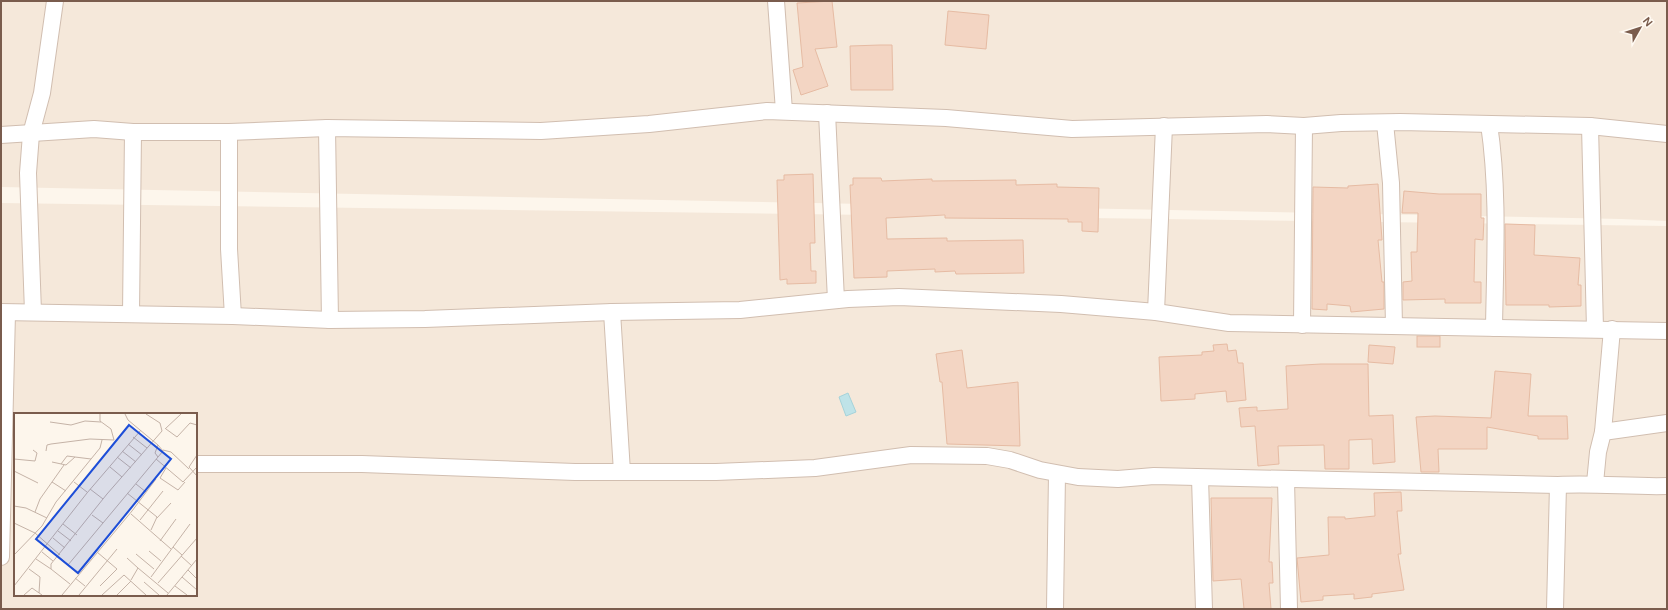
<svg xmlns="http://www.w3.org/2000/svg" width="1668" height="610" viewBox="0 0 1668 610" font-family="'DM Sans',sans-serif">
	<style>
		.residential { fill: #f5e8da; fill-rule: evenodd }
		.water { fill: #bfe3e8; stroke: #a5d3da }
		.building { fill: #f3d5c3; stroke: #e6bba3 }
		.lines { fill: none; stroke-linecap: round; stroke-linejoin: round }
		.minor-casing { stroke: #d1beb0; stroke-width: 18 }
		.minor { stroke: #fff; stroke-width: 16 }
		.inset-road { fill: none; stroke: #c5b3a7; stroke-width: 1 }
		.view { fill: #1d4ed8; fill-opacity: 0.15; stroke: #1d4ed8; stroke-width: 2 }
		.inset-edge { fill: none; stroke: #7a5c4d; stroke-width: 2 }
	</style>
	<rect width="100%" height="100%" fill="#fdf6ec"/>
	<g class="residential">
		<path d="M 1,1 L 1667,1 L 1667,221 L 1621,219 L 1,187 Z"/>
		<path d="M 1,203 L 1667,226 L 1667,609 L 1,609 ZM 15,414 L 196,414 L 196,595 L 15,595 Z"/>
	</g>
	<path class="water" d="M 848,393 L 856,412 L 846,416 L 839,397 Z"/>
	<g class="building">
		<path d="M 832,1 L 837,47 L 815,49 L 828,86 L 801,95 L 793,70 L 803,67 L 797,3 Z"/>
		<path d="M 948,11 L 989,15 L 986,49 L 945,45 Z"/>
		<path d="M 880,45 L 892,45 L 893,90 L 851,90 L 850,46 Z"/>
		<path d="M 813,174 L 815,243 L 810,243 L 811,271 L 816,271 L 816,283 L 787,284 L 787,279 L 780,280 L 777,180 L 784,180 L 784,175 Z"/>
		<path d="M 853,178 L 881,178 L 882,181 L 932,179 L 932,181 L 1016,180 L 1016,185 L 1057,184 L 1057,187 L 1099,188 L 1098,232 L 1082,231 L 1082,222 L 1068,222 L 1068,219 L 945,218 L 945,215 L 886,218 L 887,239 L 947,238 L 947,241 L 1023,240 L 1024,273 L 956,274 L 955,271 L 935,272 L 935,269 L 887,271 L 887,277 L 854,278 L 850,185 L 853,185 Z"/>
		<path d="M 1378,184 L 1382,240 L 1378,240 L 1382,282 L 1384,282 L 1384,309 L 1351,312 L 1350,306 L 1327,304 L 1327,310 L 1312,309 L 1313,187 L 1348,188 L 1348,186 Z"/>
		<path d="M 1404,191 L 1439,194 L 1481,194 L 1481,218 L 1484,218 L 1483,240 L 1475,239 L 1474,282 L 1481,282 L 1481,303 L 1445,303 L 1445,299 L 1403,300 L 1403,282 L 1412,281 L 1411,252 L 1417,252 L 1418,213 L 1402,213 Z"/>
		<path d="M 1505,224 L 1535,225 L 1534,255 L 1580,258 L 1578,285 L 1581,285 L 1581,306 L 1549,307 L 1549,305 L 1506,305 Z"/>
		<rect x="1417" y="336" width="23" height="11"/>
		<path d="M 1227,344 L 1228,351 L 1236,350 L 1238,363 L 1243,363 L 1246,400 L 1227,402 L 1226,391 L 1195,394 L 1195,399 L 1161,401 L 1159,357 L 1202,355 L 1202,352 L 1214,351 L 1213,345 Z"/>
		<path d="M 1369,345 L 1395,347 L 1393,364 L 1368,362 Z"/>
		<path d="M 962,350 L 967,388 L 1018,382 L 1020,446 L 947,444 L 942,382 L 940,382 L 936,354 Z"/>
		<path d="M 1321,364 L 1368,364 L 1369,416 L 1393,415 L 1395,462 L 1373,464 L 1372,439 L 1349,440 L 1349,469 L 1325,469 L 1324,445 L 1278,446 L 1279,464 L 1258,466 L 1255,426 L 1241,427 L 1239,408 L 1257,407 L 1257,411 L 1288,409 L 1286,366 Z"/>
		<path d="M 1495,371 L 1531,374 L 1528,416 L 1567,416 L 1568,439 L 1538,439 L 1538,436 L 1487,427 L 1487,449 L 1438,449 L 1439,472 L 1421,472 L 1416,417 L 1435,416 L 1491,418 Z"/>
		<path d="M 1401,492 L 1402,511 L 1397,511 L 1401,554 L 1398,554 L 1404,590 L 1372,594 L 1372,597 L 1354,599 L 1354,594 L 1323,596 L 1323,600 L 1301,602 L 1297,558 L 1329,555 L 1328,517 L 1345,517 L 1345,519 L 1375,516 L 1374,493 Z"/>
		<path d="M 1211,498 L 1272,498 L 1269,562 L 1272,562 L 1273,583 L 1269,583 L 1271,609 L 1244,609 L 1241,579 L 1213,581 Z"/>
	</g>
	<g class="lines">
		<g class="minor-casing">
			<g id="minor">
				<path d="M 776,1 L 784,111"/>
				<path d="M 827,113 L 836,300"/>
				<path d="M 1385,123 L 1391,183 L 1394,326"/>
				<path d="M 1489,124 C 1499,191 1495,260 1494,328"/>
				<path d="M 1590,126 L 1595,329"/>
				<path d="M 327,128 L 330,320"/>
				<path d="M 229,132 L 229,249 L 233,316"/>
				<path d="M 1,135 L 94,129 L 133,132 L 229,132 L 327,128 L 541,131 L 649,124 L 767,111 L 946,118 L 1072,129 L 1267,124 L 1304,126 L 1341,123 L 1400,122 L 1590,126 L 1667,134"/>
				<path d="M 1,312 L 233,316 L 330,320 L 425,319 L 612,312 L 740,310 L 848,299 L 899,297 L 1061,304 L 1156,312 L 1229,323 L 1667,331"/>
				<path d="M 33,312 L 28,173 L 31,134 L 42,93 L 55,1"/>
				<path d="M 612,312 L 622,472"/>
				<path d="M 1156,312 L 1164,126"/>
				<path d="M 131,314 L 133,132"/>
				<path d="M 1302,325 L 1304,126"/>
				<path d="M 1603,432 L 1612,329"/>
				<path d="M 196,464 L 362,464 L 575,472 L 716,472 L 815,468 L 911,455 L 987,456 L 1010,460 L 1040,470 L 1078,477 L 1118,479 L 1154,476 L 1558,485 C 1595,483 1631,487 1667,486"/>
				<path d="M 1200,478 L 1204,609"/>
				<path d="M 1286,480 L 1289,609"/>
				<path d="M 1595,483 L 1598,452 L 1603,432 L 1667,423"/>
				<path d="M 1,557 L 7,313"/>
				<path d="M 1055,609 L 1057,474"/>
				<path d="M 1555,609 L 1558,485"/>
			</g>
		</g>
		<use href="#minor" class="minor"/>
	</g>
	<g transform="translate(14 413)">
		<rect width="183" height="183" fill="#fdf6ec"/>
		<path class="inset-road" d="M 111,1 L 114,7 L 144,32 L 141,40 L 144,44M 36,9 L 57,12 L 71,8 L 87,9M 151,16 L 167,1M 152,16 L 163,24 L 176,10 L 183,12M 119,24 L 133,35M 114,31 L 128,42M 149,37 L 157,39 L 175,56M 32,38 L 33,32 L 37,31 L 76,26 L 100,27 L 97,16 L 86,8 L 86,1M 108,38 L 122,49M 183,42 L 175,54 L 183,63M 103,44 L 117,55M 0,46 L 21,48 L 23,40 L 19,37M 142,46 L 169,69 L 183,54M 38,49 L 52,52 L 61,44M 47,51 L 53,43 L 77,46M 96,54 L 108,64M 152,55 L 146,65 L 164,77 L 171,69M 0,58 L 24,70M 38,69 L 52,78M 60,69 L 73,79M 122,71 L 132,79M 76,76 L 89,86M 113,80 L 143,104 L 137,117M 0,93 L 12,95 L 33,105M 21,99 L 26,86 L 50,52M 117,101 L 157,136M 78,102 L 89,110M 143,105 L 157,90M 126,107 L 149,78M 0,110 L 21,120 L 46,142M 49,111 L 63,122M 44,118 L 57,128M 39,125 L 51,135M 146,128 L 162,106M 159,134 L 168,142M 135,138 L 147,148M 28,139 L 39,148M 83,139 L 103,156 L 86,173M 122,141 L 140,156M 0,142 L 28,113 L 42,89 L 86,35 L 88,27M 44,143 L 64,161M 167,143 L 178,153M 113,145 L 124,155M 22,146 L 37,156M 54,152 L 149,38 L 144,32M 15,156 L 26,164 L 25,180M 174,157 L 183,166M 137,164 L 176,111M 168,164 L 183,177M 61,165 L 71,173M 117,167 L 124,155 L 154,180M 130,169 L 145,182M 144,170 L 183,125M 56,171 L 37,156 L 37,151 L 93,81 L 148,18 L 146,10 L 132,1M 0,173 L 73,80 L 127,17M 161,173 L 173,182M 10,182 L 18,175 L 28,182M 48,182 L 118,98 L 142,66M 65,182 L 103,136M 88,182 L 110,162 L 132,182M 103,182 L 117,168M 153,182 L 183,146"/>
		<path class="view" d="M 115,12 L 157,46 L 64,160 L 22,126 Z"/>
		<rect width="183" height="183" class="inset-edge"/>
	</g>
	<rect width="1668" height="610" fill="none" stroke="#7a5c4d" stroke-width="4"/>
	<g transform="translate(1640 28) rotate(51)" stroke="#fffaf3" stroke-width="3" paint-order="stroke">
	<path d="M0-3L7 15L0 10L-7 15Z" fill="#7a5c4d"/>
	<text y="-6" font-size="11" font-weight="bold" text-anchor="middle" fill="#7a5c4d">N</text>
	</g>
</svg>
